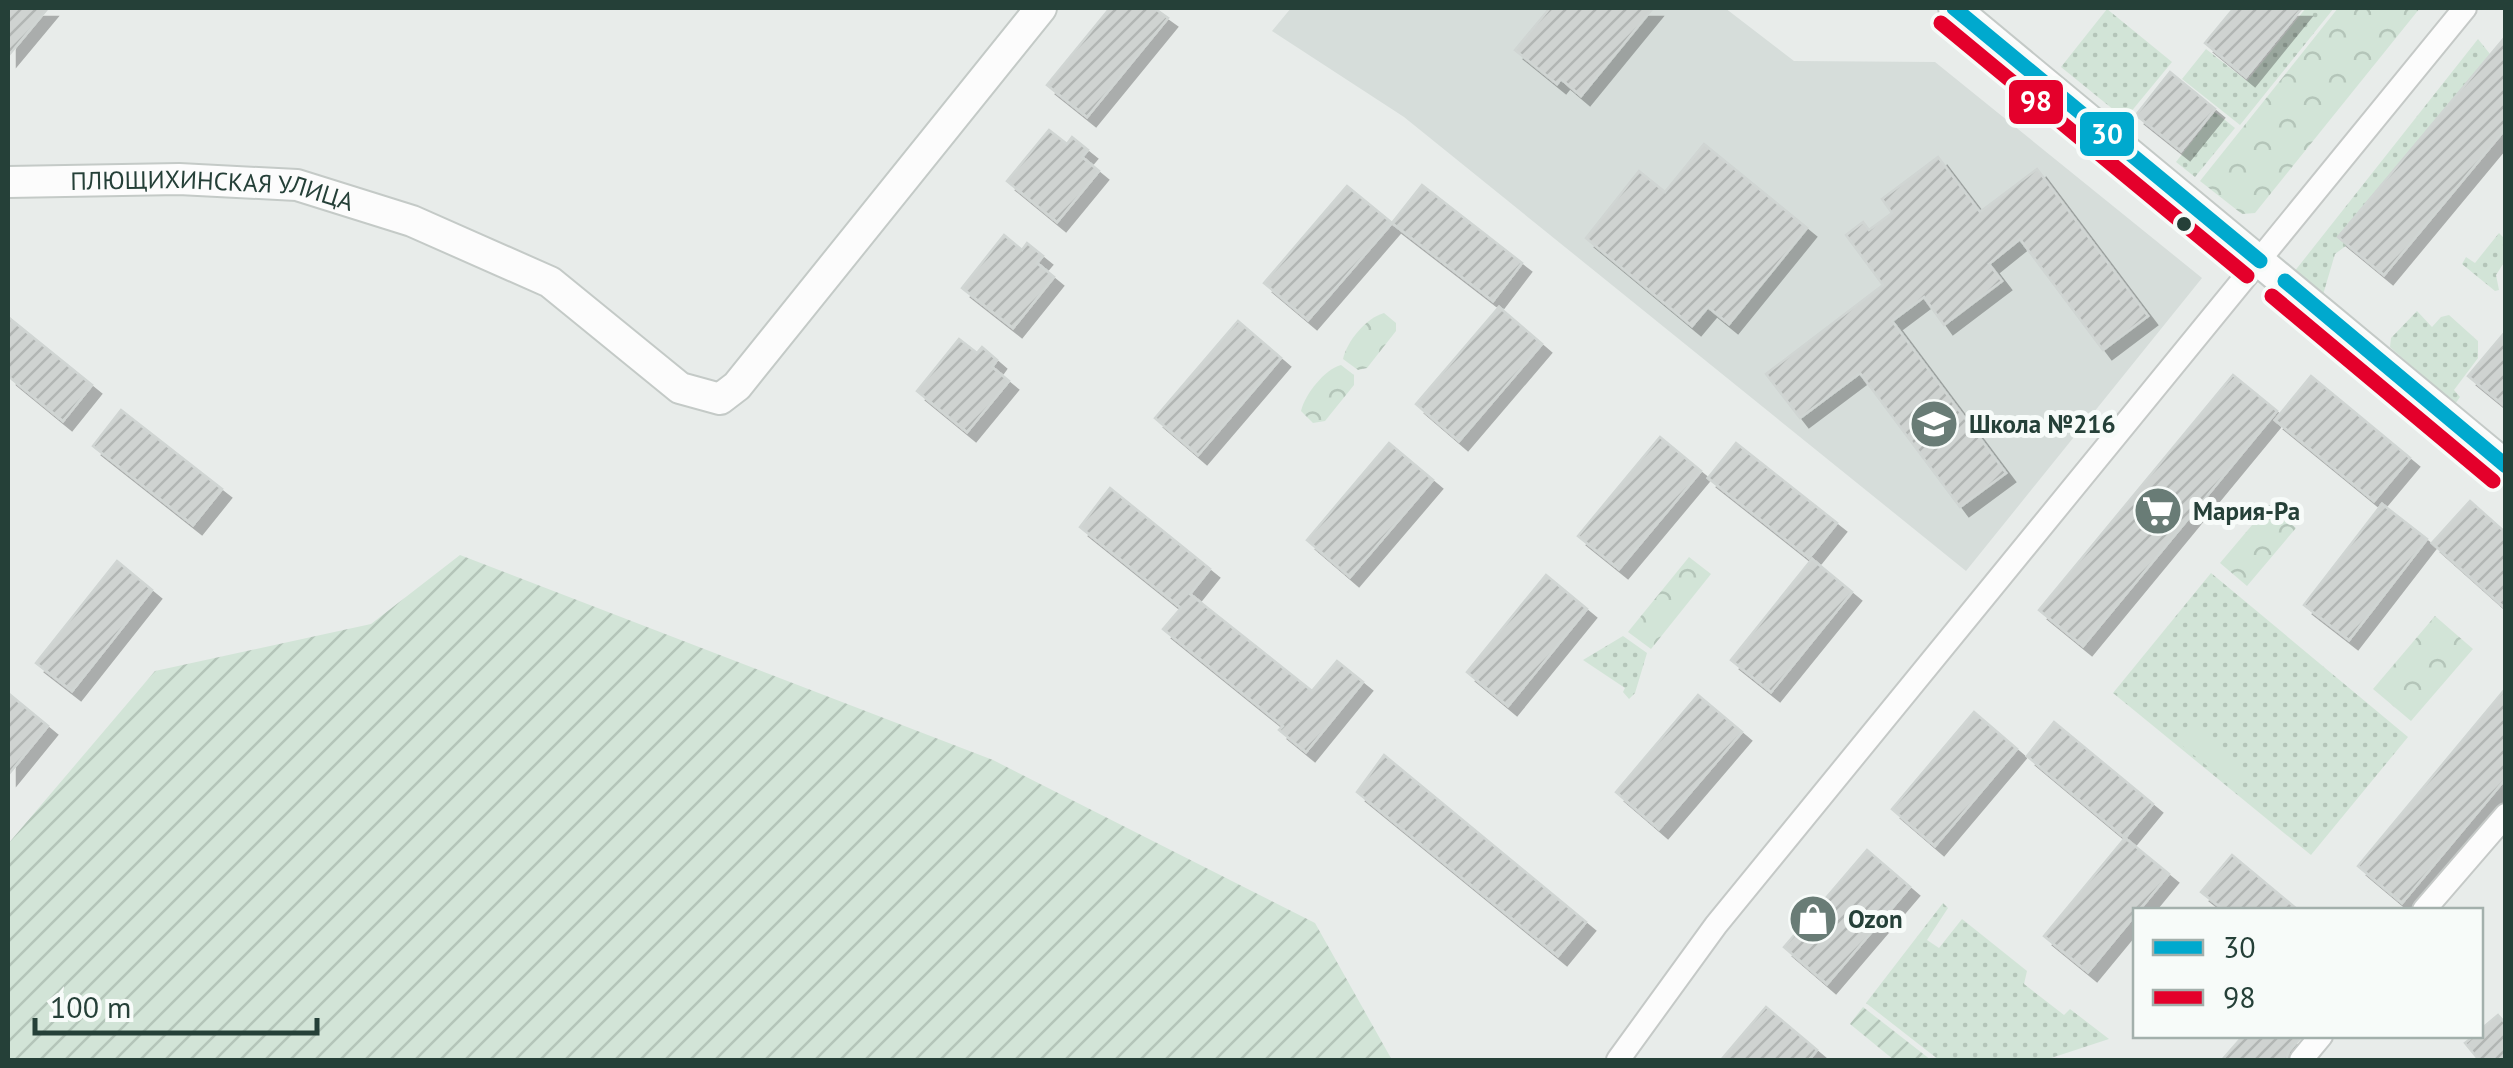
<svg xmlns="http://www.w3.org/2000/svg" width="2513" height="1068" viewBox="0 0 2513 1068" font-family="'PT Sans',sans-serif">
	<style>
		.built { fill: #d6ddda }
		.grass { fill: url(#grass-dots) }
		.park { fill: url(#park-crowns) }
		.garden { fill: url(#garden-furrows) }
		.pitch { fill: #d2e4d7 }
		.building { fill: url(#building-hatch); stroke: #d0d5d3; stroke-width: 2.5; filter: url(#shadow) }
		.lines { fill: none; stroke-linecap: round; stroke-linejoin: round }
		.street-casing { stroke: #c5c9c7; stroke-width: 26 }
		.secondary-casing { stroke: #c4cac7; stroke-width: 34 }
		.street { stroke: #fcfcfc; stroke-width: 22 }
		.secondary { stroke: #fcfcfc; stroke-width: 30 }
		.bus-1-casing { stroke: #f7fbf9; stroke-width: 22 }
		.bus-2-casing { stroke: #f7fbf9; stroke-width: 22 }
		.bus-1 { stroke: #00a9ce; stroke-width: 15 }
		.bus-2 { stroke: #e4002b; stroke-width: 15 }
		.bus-dot { fill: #254038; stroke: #f7fbf9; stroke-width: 4 }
		.labels { text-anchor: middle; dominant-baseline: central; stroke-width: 10; stroke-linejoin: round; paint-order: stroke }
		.street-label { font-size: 25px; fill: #254038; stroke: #f7fbf9 }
		.poi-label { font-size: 25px; font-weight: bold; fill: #254038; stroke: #f7fbf9; text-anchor: start }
		.line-badge { stroke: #f7fbf9; stroke-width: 4 }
		.badge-label { font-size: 28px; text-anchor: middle; font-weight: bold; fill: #fff }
	</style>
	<defs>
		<pattern id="grass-dots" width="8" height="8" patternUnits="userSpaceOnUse" patternTransform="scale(2.5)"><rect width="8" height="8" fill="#d2e4d7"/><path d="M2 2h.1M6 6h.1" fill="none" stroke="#b4c5b9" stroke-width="1.8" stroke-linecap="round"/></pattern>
		<pattern id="park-crowns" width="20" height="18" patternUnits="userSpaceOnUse" patternTransform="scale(2.5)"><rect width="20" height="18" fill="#d2e4d7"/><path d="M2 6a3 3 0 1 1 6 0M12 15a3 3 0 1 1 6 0" fill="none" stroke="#b4c5b9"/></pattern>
		<pattern id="garden-furrows" width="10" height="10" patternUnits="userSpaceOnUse" patternTransform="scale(2.5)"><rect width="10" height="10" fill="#d2e4d7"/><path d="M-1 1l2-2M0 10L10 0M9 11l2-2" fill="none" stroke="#b4c5b9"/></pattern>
		<pattern id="building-hatch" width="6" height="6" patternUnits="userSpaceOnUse" patternTransform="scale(2.5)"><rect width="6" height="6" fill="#cfd3d1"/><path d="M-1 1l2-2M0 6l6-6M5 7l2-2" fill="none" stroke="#b2b6b4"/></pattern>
		<filter id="shadow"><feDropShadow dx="9" dy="9" stdDeviation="0" flood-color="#0004"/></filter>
	</defs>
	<rect width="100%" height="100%" fill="#e8ecea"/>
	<path class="built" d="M 1291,8 L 1725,8 L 1794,61 L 1935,62 L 2202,278 L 1966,571 L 1404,117 L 1272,31 Z"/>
	<g class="grass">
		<path d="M 2306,8 L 2334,8 L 2240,125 L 2182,79 L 2206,49 L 2247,81 Z"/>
		<path d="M 2107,9 L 2172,62 L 2125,119 L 2061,67 Z"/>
		<path d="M 2478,39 L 2490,54 L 2339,237 L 2347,245 L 2335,254 L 2322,298 L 2294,272 Z"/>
		<path d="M 2215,112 L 2235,128 L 2195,177 L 2176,162 Z"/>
		<path d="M 2499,233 L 2505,239 L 2505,261 L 2496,275 L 2499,290 L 2495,291 L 2462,264 L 2466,257 L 2475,263 Z"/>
		<path d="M 2417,311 L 2432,327 L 2441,317 L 2449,315 L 2478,341 L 2478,358 L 2454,390 L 2460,397 L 2455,404 L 2390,347 L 2391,338 Z"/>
		<path d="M 2211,573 L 2408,737 L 2311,855 L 2113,693 Z"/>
		<path d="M 1623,636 L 1647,653 L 1635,693 L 1629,699 L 1623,692 L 1625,688 L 1583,660 Z"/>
		<path d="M 1943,903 L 1948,908 L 1927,940 L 1939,948 L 1962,919 L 2027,971 L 2024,984 L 2064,1015 L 2070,1009 L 2109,1039 L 2045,1060 L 1939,1060 L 1866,1003 Z"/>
	</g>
	<g class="park">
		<path d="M 2338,8 L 2420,8 L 2255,213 L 2242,214 L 2200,181 Z"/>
		<path d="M 1384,313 L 1396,323 L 1396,331 L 1367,368 L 1358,370 L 1343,359 C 1347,341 1366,318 1384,313 Z"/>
		<path d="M 1341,365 L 1354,375 L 1354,385 L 1325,421 L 1313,423 L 1301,411 C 1305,394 1325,369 1341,365 Z"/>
		<path d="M 2269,505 L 2296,528 L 2247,586 L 2220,563 Z"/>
		<path d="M 1689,557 L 1711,574 L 1651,649 L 1628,632 Z"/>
		<path d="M 2435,616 L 2473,649 L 2411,721 L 2373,689 Z"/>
	</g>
	<g class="garden">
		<path d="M 460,555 L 993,760 L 1315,923 L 1392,1060 L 8,1060 L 8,844 L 155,671 L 371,624 Z"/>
		<path d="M 1863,1007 L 1931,1060 L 1894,1060 L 1850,1024 Z"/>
	</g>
	<path class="pitch" d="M 2193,727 L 2247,772 L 2234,788 L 2179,743 Z"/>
	<g class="building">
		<path d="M 8,8 L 48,8 L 8,56 Z"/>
		<path d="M 1110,8 L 1154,8 L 1168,18 L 1087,117 L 1047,85 Z"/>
		<path d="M 1550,8 L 1653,8 L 1581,96 L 1561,79 L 1557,84 L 1515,50 Z"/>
		<path d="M 2234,8 L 2302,8 L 2246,77 L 2205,43 Z"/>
		<path d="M 2506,36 L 2506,128 L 2384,275 L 2338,237 Z"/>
		<path d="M 2170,72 L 2215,109 L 2181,151 L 2136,115 Z"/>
		<path d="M 1049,130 L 1067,144 L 1072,137 L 1088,150 L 1082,157 L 1099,171 L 1057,222 L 1007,181 Z"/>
		<path d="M 1704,144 L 1807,228 L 1729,324 L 1708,307 L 1692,326 L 1586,238 L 1639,171 L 1665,192 Z"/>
		<path d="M 1938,157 L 1980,212 L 2037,169 L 2148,316 L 2103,350 L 2020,239 L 1989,264 L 2002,281 L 1944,325 L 1924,297 L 1892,321 L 2006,473 L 1960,507 L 1860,373 L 1800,418 L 1766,374 L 1883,285 L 1846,235 L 1863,222 L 1869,230 L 1892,213 L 1882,199 Z"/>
		<path d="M 1422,185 L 1522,263 L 1493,301 L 1392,223 Z"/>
		<path d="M 1347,186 L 1392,223 L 1308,320 L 1264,283 Z"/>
		<path d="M 1004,235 L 1022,250 L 1027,243 L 1043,256 L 1037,263 L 1054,277 L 1013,328 L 962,288 Z"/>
		<path d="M 1499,307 L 1542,344 L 1459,441 L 1416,404 Z"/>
		<path d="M 8,317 L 92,385 L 63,421 L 8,376 Z"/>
		<path d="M 1238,321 L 1281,358 L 1198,455 L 1155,418 Z"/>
		<path d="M 2506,331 L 2506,407 L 2468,376 Z"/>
		<path d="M 959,339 L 977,353 L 982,347 L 997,360 L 992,367 L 1009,381 L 967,432 L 917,391 Z"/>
		<path d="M 2233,375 L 2277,411 L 2083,646 L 2039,610 Z"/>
		<path d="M 2311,376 L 2410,458 L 2374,501 L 2275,420 Z"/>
		<path d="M 121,410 L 222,489 L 193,525 L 93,446 Z"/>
		<path d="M 1660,437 L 1701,471 L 1619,569 L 1578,536 Z"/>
		<path d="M 1389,443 L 1433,480 L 1350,577 L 1307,540 Z"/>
		<path d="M 1736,443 L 1837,523 L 1809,558 L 1708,478 Z"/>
		<path d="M 1110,488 L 1210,569 L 1190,594 L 1312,691 L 1337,661 L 1363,682 L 1306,752 L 1279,730 L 1283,726 L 1163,629 L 1181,608 L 1080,527 Z"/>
		<path d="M 2470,501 L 2506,533 L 2506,609 L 2432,543 Z"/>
		<path d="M 2382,504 L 2427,539 L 2349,640 L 2304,605 Z"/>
		<path d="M 1812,559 L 1852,592 L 1771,692 L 1731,660 Z"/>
		<path d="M 117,561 L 152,590 L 72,691 L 36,663 Z"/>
		<path d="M 1546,575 L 1587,609 L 1508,706 L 1467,672 Z"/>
		<path d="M 2506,688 L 2506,778 L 2402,903 L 2358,866 Z"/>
		<path d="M 8,693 L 48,726 L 8,775 Z"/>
		<path d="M 1698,695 L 1742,732 L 1659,829 L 1616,792 Z"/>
		<path d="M 1974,712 L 2017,749 L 1935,846 L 1892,809 Z"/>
		<path d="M 2054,722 L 2153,804 L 2125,838 L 2027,756 Z"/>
		<path d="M 1384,755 L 1586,922 L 1558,956 L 1357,792 Z"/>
		<path d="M 2125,838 L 2169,874 L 2088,972 L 2044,936 Z"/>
		<path d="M 1867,850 L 1910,887 L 1827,984 L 1784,947 Z"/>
		<path d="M 2232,855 L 2298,910 L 2224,910 L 2201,892 Z"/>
		<path d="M 1766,1007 L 1817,1050 L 1809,1060 L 1721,1060 Z"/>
		<path d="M 2498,1015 L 2506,1024 L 2506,1060 L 2479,1060 L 2465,1043 L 2474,1036 L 2480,1036 L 2480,1030 Z"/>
		<path d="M 2243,1036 L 2302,1036 L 2289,1051 L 2286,1060 L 2222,1060 Z"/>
	</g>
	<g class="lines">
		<g class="street-casing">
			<g id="street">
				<path d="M 2424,910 L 2506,815"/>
				<path d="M 1618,1060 L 1716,925 L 2465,8"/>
				<path d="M 2301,1060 L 2321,1036"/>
			</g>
		</g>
		<g class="secondary-casing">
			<g id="secondary">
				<path d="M 1954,8 L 2506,466"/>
				<path id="s1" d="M 8,182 L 179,179 L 297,185 L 412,221 L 550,282 L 680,388 L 720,399 L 737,386 L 1041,8"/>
			</g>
		</g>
		<use href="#street" class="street"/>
		<use href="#secondary" class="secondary"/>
		<g class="bus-1-casing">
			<g id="bus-1">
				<path d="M 1954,8 L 2260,261"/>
				<path d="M 2285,281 L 2506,466"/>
			</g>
		</g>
		<g class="bus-2-casing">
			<g id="bus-2">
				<path d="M 1941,23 L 2247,276"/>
				<path d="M 2272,296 L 2493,481"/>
			</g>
		</g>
		<use href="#bus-1" class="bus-1"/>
		<use href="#bus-2" class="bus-2"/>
	</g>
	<defs>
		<g id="school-disc" transform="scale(2.5)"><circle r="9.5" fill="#697c76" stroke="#f7fbf9"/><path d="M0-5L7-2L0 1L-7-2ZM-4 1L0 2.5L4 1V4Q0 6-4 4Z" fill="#fff"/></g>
		<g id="supermarket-disc" transform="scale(2.5)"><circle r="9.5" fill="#697c76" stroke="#f7fbf9"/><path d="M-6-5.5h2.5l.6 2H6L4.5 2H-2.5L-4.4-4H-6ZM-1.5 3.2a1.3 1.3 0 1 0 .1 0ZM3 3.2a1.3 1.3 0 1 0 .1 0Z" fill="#fff"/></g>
		<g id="shop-disc" transform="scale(2.5)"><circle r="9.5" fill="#697c76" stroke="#f7fbf9"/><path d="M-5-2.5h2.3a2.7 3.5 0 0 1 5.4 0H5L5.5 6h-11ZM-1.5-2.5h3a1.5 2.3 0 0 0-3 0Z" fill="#fff"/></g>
	</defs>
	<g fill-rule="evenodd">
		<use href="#school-disc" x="1934" y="424"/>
		<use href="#supermarket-disc" x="2158" y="511"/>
		<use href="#shop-disc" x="1813" y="919"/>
	</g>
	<circle class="bus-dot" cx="2184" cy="224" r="9"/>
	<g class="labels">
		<g class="street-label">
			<text stroke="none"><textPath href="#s1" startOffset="205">ПЛЮЩИХИНСКАЯ УЛИЦА</textPath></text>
		</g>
		<g class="poi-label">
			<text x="1969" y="424">Школа №216</text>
			<text x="2193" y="511">Мария-Ра</text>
			<text x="1848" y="919">Ozon</text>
		</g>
	</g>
	<g class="line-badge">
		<rect x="2007" y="78" width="58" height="48" rx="10" fill="#e4002b"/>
		<rect x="2078" y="110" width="58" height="48" rx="10" fill="#00a9ce"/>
	</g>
	<g class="badge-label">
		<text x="2036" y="111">98</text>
		<text x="2107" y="144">30</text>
	</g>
	<rect width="2513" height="1068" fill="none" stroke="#254038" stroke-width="20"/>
	<rect x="2133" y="908" width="350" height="130" fill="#f7fbf9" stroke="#a3b0ac" stroke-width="2.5"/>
	<rect x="2153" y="940" width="50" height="15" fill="#00a9ce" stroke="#a3b0ac" stroke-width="2.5"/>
	<text x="2223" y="958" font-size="30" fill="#254038">30</text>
	<rect x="2153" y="990" width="50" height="15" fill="#e4002b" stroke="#a3b0ac" stroke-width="2.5"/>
	<text x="2223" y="1008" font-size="30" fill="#254038">98</text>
	<path d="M35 1018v15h282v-15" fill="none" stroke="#254038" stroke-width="5"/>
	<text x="50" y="1018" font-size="30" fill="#254038" stroke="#f7fbf9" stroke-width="8" paint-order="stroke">100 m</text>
</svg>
